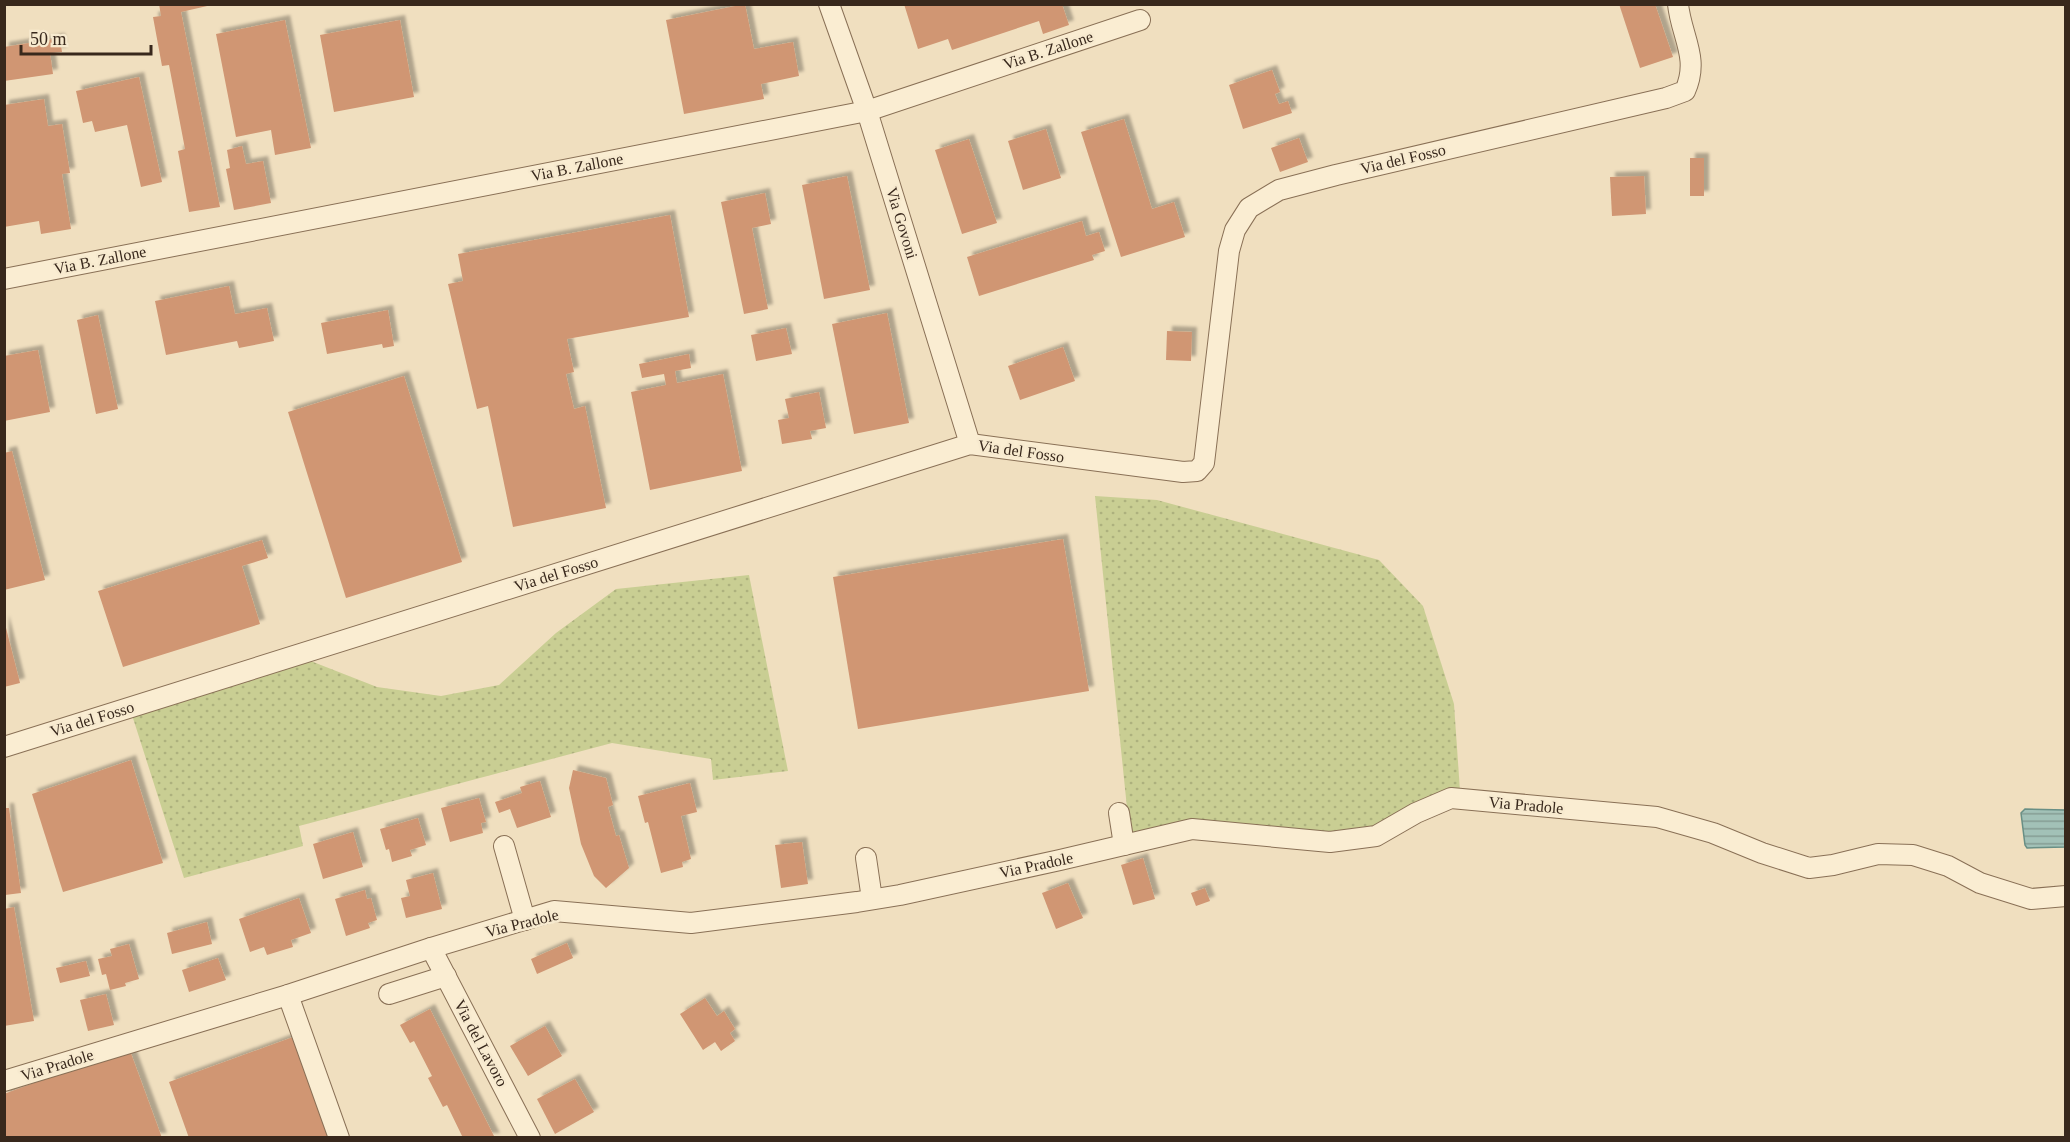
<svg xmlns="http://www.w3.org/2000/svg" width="2070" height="1142" viewBox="0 0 2070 1142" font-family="Georgia,serif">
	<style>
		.grass { fill: url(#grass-dots) }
		.water { fill: url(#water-rules); stroke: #698f85; stroke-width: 1.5 }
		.building { fill: #d09673; filter: url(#shadow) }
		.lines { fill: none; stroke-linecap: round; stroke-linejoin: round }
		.minor-casing { stroke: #897056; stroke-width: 22 }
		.minor { stroke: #faedd2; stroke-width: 20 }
		.labels { text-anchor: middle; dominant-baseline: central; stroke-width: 5; stroke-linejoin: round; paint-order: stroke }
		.street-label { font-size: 16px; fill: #38281c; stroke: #f7eacf }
	</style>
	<defs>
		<pattern id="grass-dots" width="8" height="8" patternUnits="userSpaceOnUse" patternTransform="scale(1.5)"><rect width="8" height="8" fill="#c9ce93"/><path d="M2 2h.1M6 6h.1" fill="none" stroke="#adb17e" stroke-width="1.8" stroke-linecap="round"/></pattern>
		<pattern id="water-rules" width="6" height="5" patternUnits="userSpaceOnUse" patternTransform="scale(1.5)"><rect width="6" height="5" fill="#a2c1b7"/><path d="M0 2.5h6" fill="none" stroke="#859d94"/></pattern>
		<filter id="shadow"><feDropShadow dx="5" dy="-5" stdDeviation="1.5" flood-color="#0004"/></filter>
	</defs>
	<rect width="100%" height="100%" fill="#f0dfbf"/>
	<g class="grass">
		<path d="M 1095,496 L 1157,500 L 1379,560 L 1423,606 L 1454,704 L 1460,791 L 1375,827 L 1327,834 L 1130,837 Z"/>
		<path d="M 749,575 L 788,771 L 713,780 L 711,759 L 612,743 L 299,826 L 303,846 L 184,878 L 132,715 L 303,658 L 377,687 L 441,696 L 499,685 L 556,633 L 616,589 Z"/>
	</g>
	<path class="water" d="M 2025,809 L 2065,810 L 2065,847 L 2027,848 L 2025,845 L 2021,813 Z"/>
	<g class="building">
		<path d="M 159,4 L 216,4 L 181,12 L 220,207 L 189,212 L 178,151 L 185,149 L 169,65 L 162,66 L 153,17 L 161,16 Z"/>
		<path d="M 745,4 L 754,49 L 793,42 L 799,76 L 761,84 L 764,99 L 684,114 L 666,20 Z"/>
		<path d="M 904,4 L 1062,4 L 1069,25 L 1043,34 L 1039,21 L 952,50 L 948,39 L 918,49 Z"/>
		<path d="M 1619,4 L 1655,4 L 1673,57 L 1640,68 Z"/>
		<path d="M 285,20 L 311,148 L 275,155 L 271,130 L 236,137 L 216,34 Z"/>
		<path d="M 400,20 L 414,97 L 334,112 L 320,35 Z"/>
		<path d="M 60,38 L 62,52 L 50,53 L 53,74 L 4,81 L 4,47 Z"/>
		<path d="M 1272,70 L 1280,92 L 1275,94 L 1279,104 L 1288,101 L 1292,113 L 1243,129 L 1229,85 Z"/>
		<path d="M 139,77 L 162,182 L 141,187 L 127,125 L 95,132 L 92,121 L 83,123 L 76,91 Z"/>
		<path d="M 44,99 L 48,126 L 62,124 L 70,173 L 62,174 L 71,229 L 41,234 L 39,221 L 4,227 L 4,105 Z"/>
		<path d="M 1124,119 L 1152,209 L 1174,202 L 1185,237 L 1121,257 L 1081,132 Z"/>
		<path d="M 1046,129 L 1061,178 L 1023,190 L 1008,141 Z"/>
		<path d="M 1299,138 L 1308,162 L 1280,172 L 1271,148 Z"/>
		<path d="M 969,139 L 997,223 L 962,234 L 935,150 Z"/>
		<path d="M 242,146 L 246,164 L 263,161 L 271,203 L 234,210 L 226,169 L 230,168 L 227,150 Z"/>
		<rect x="1690" y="158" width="14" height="38"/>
		<path d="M 847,176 L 870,290 L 824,299 L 802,185 Z"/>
		<path d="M 1644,176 L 1646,214 L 1612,216 L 1610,177 Z"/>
		<path d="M 765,193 L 771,224 L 752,228 L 768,309 L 744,314 L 721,202 Z"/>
		<path d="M 670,215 L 689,317 L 567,339 L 574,372 L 566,374 L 574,409 L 585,406 L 606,508 L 513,527 L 488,406 L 477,409 L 448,284 L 463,281 L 458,254 Z"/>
		<path d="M 1082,221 L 1086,236 L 1099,232 L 1105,251 L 1092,255 L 1094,260 L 979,296 L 967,257 Z"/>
		<path d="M 229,286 L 235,314 L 267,308 L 274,341 L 239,348 L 237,341 L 166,355 L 155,301 Z"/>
		<path d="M 388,310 L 394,346 L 383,348 L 382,344 L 327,354 L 321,323 Z"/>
		<path d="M 887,313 L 909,423 L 854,434 L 832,324 Z"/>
		<path d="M 98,315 L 118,409 L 96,414 L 77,320 Z"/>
		<path d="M 786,328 L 792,354 L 756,361 L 751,335 Z"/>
		<path d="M 1167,331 L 1192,332 L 1191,361 L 1166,360 Z"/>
		<path d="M 1063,347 L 1075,381 L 1020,400 L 1008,366 Z"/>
		<path d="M 38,350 L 50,412 L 4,421 L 4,356 Z"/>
		<path d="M 689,354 L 691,368 L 675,371 L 677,383 L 723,374 L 742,471 L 650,490 L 631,392 L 666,385 L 664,374 L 642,378 L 639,364 Z"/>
		<path d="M 404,376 L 462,562 L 346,598 L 288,412 Z"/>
		<path d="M 819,392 L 826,428 L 810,431 L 812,439 L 782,444 L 778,420 L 789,418 L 785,399 Z"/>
		<path d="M 12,451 L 45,580 L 4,590 L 4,453 Z"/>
		<path d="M 1063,539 L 1089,691 L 858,729 L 833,577 Z"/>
		<path d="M 262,540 L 268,558 L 242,566 L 260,624 L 123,667 L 98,591 Z"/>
		<path d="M 4,620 L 20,683 L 4,687 Z"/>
		<path d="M 131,760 L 163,863 L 63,892 L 32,794 Z"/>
		<path d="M 573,770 L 606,778 L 613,805 L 608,807 L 616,836 L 619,835 L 629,868 L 606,888 L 594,876 L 581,844 L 569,788 Z"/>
		<path d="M 540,781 L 551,817 L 517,828 L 510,809 L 499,813 L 495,802 L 522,793 L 520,787 Z"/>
		<path d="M 690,783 L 697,812 L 681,816 L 691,859 L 682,862 L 683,867 L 661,873 L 648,822 L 645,823 L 638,796 Z"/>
		<path d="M 479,798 L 486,822 L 481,823 L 483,833 L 450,842 L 441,808 Z"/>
		<path d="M 5,808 L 9,808 L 21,893 L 5,895 Z"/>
		<path d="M 418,818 L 426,845 L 410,850 L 412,856 L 392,862 L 389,849 L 386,850 L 380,829 Z"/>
		<path d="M 353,832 L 363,867 L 323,879 L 313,844 Z"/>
		<path d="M 802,842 L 808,884 L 781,888 L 775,845 Z"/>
		<path d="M 1143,858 L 1155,899 L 1133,905 L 1121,865 Z"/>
		<path d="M 433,873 L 442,909 L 406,918 L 401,898 L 410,896 L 406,880 Z"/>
		<path d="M 1068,883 L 1083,918 L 1056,929 L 1042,893 Z"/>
		<path d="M 1205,888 L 1210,901 L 1196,906 L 1191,893 Z"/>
		<path d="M 365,890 L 367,899 L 371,898 L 377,920 L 368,923 L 370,928 L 346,936 L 335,899 Z"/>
		<path d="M 299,898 L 311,933 L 291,940 L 293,947 L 267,955 L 264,947 L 250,952 L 239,919 Z"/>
		<path d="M 14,907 L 34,1021 L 4,1026 L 4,909 Z"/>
		<path d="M 207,922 L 212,944 L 172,954 L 167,933 Z"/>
		<path d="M 567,943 L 573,958 L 537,974 L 531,959 Z"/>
		<path d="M 129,944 L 139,979 L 125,983 L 126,986 L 110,990 L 106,974 L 102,975 L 98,959 L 112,956 L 110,949 Z"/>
		<path d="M 218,958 L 226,980 L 189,992 L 182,970 Z"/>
		<path d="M 86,961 L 90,976 L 60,983 L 56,968 Z"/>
		<path d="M 106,994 L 114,1025 L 88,1031 L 80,1000 Z"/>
		<path d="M 705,998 L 717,1016 L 724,1011 L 735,1029 L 730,1033 L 735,1041 L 721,1051 L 715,1042 L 703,1050 L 680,1014 Z"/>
		<path d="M 430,1009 L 495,1138 L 463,1138 L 447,1105 L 443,1107 L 428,1078 L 432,1076 L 414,1041 L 410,1043 L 400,1025 Z"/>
		<path d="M 545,1026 L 562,1056 L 528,1076 L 510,1046 Z"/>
		<path d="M 293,1037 L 329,1138 L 189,1138 L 169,1082 Z"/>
		<path d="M 129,1048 L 162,1138 L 4,1138 L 4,1094 Z"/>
		<path d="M 575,1079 L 594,1112 L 555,1134 L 537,1099 Z"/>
	</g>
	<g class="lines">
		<g class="minor-casing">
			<g id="minor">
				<path d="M 829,4 L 867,111 L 970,444"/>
				<path d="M 4,279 L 867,111 L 1140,20"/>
				<path d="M 4,747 L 970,444 L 1183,472 L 1197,471 L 1204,463 L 1229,251 L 1235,230 L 1249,208 L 1279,190 L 1336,175 L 1666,98 L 1685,91 C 1700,58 1681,36 1678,4"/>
				<path d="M 1119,813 L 1124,845"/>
				<path d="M 504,846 L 525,920"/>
				<path d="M 866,858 L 872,899"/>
				<path d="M 431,948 L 530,1138"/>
				<path d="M 389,994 L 446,976"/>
				<path d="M 288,995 L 339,1138"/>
				<path d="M 4,1081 L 288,995 L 431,948 L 554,911 L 691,923 L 857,902 L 900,895 L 1060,860 L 1192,829 L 1330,842 L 1376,836 L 1416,813 L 1451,798 L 1657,817 L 1713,833 L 1762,853 L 1809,868 L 1833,865 L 1878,854 L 1913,855 L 1948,866 L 1980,883 L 2031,899 L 2066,896"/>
			</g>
		</g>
		<use href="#minor" class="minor"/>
	</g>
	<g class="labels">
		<g class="street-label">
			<text transform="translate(1048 50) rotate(-18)">Via B. Zallone</text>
			<text transform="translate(1403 159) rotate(-13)">Via del Fosso</text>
			<text transform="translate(577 167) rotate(-11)">Via B. Zallone</text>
			<text transform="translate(902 223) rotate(73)">Via Govoni</text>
			<text transform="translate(100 260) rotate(-11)">Via B. Zallone</text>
			<text transform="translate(1021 451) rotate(8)">Via del Fosso</text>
			<text transform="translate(556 574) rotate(-17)">Via del Fosso</text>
			<text transform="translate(92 719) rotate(-17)">Via del Fosso</text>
			<text transform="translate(1526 805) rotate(5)">Via Pradole</text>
			<text transform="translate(1036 865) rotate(-12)">Via Pradole</text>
			<text transform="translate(522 923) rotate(-14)">Via Pradole</text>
			<text transform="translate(481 1043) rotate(62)">Via del Lavoro</text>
			<text transform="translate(57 1065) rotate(-17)">Via Pradole</text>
		</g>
	</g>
	<rect width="2070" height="1142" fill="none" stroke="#38281c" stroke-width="12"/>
	<path d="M21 45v9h130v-9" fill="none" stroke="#38281c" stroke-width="3"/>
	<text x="30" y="45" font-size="18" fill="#38281c" stroke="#f7eacf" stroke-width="4.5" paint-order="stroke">50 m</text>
</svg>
